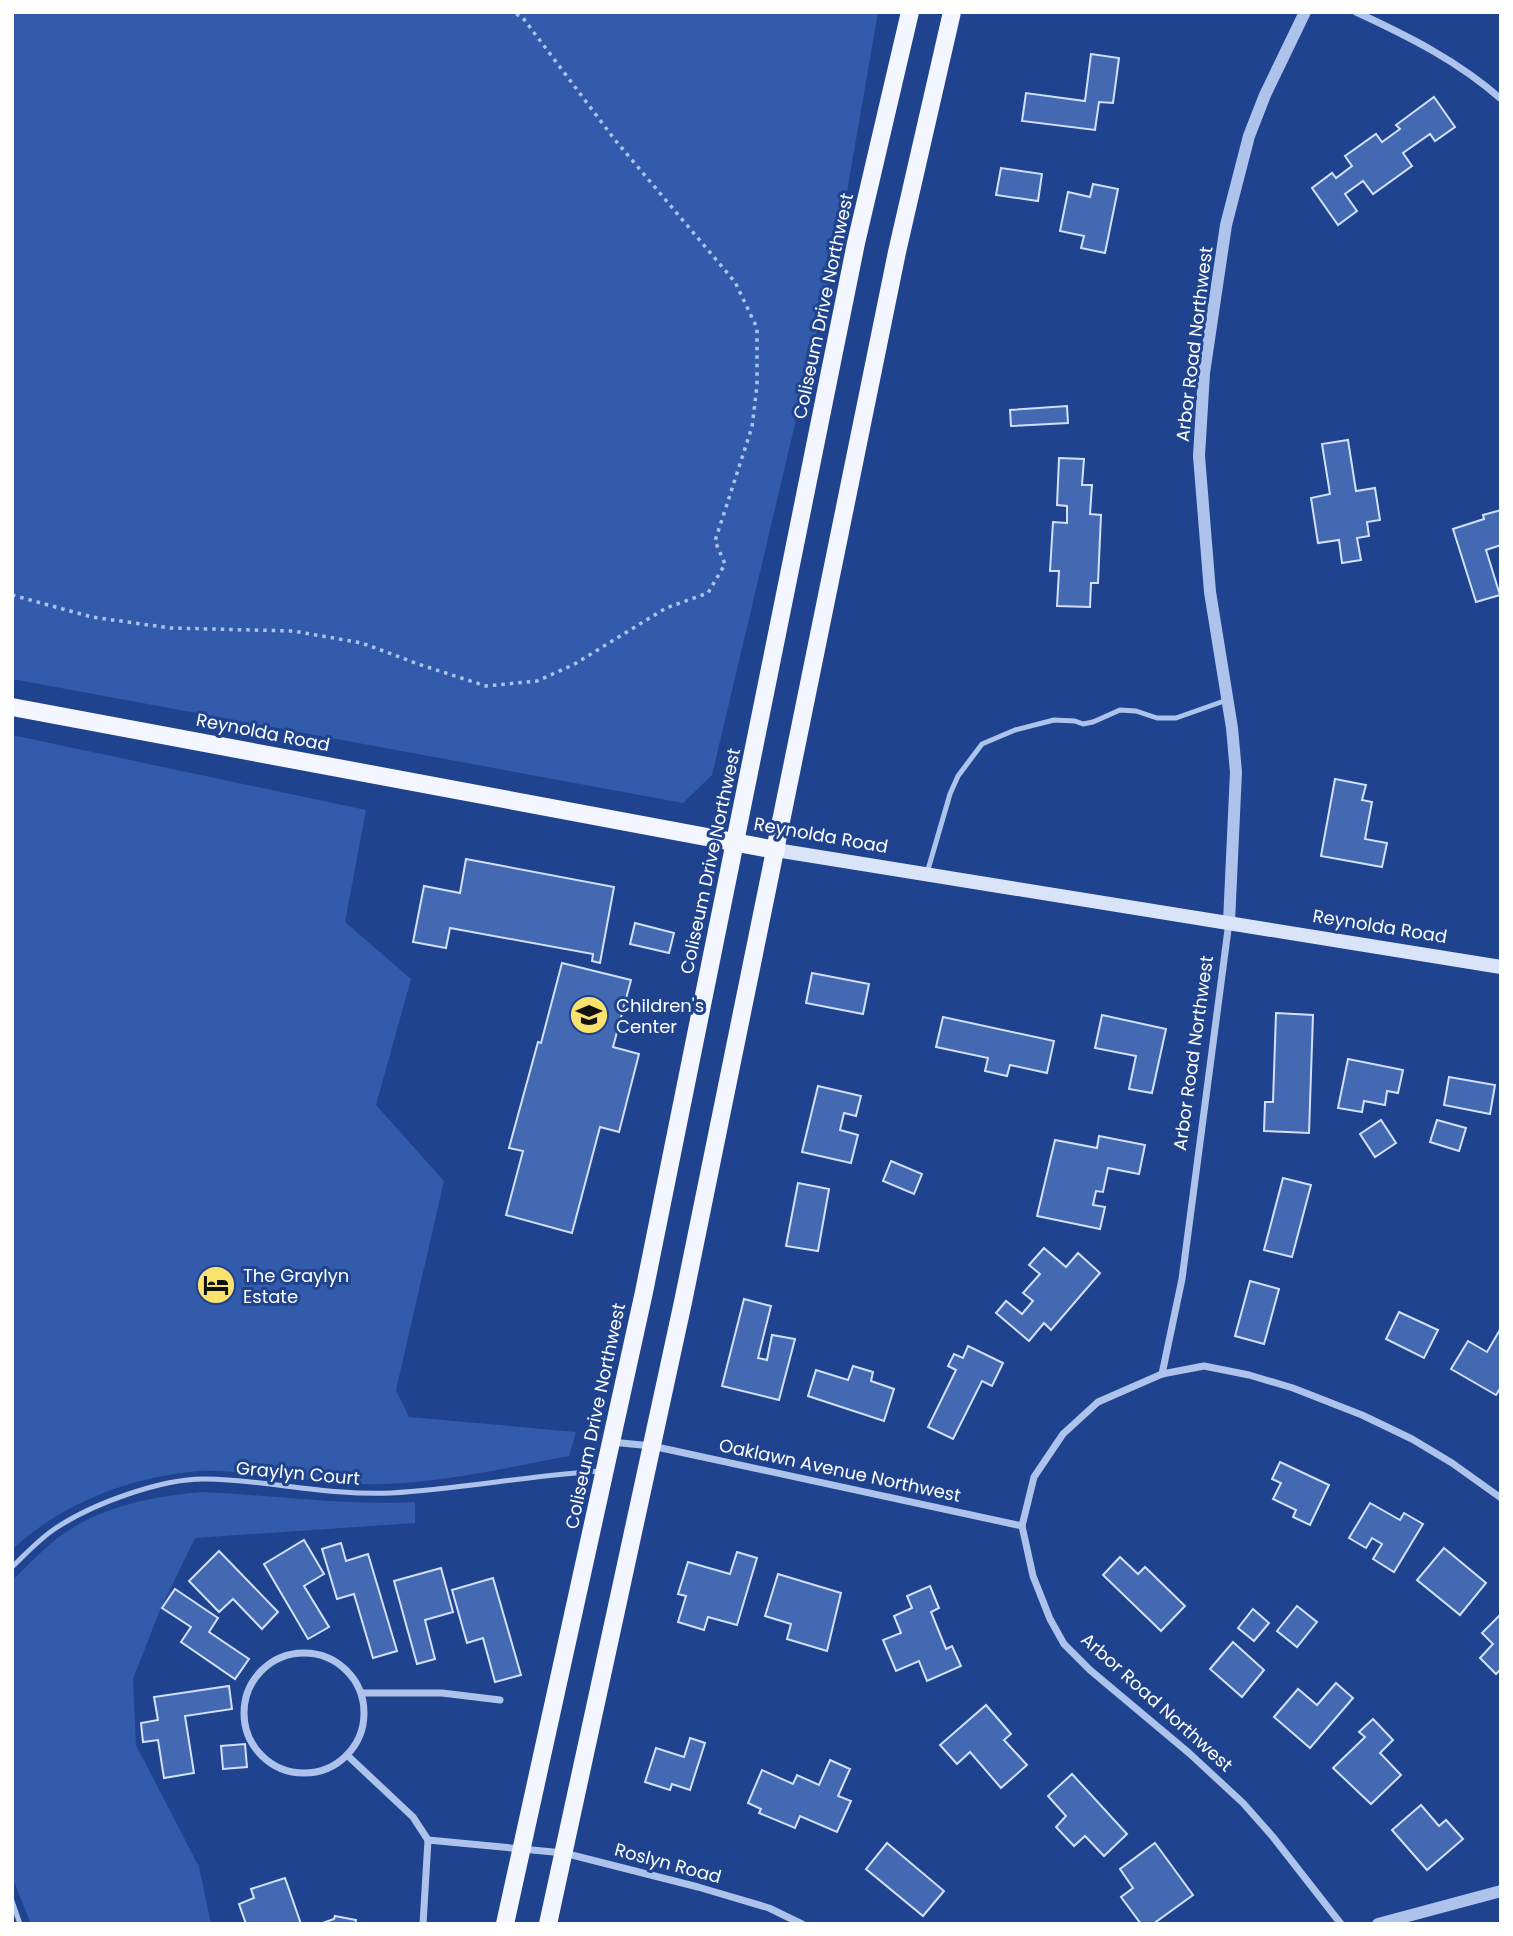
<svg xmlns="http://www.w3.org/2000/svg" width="1513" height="1936" viewBox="0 0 1513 1936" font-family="Poppins,sans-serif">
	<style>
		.green { fill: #335bab }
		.building { fill: #4469b3; stroke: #d3e0f9; stroke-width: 2 }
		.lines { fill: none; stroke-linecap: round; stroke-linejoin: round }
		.path { stroke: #adc3ec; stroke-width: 3.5; stroke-dasharray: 3.5 5; stroke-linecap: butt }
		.service { stroke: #adc3ec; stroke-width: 5 }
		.minor { stroke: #adc3ec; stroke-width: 7 }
		.tertiary { stroke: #adc3ec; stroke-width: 12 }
		.secondary { stroke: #d9e4f9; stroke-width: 14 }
		.primary { stroke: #f3f6ff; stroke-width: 18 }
		.labels { text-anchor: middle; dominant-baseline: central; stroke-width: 6; stroke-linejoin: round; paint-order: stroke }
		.street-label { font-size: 18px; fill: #fff; stroke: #1f438e }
		.poi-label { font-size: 18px; fill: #fff; stroke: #1f438e; text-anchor: start }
	</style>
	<rect width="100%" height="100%" fill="#1f438e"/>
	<g class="green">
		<path d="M 12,12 L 878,12 L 839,238 L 712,775 L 683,803 L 12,679 Z"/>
		<path d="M 12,735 L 366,810 L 345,922 L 411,979 L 376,1105 L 444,1181 L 396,1390 L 409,1417 L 576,1432 L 569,1456 C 511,1467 444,1482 385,1484 C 341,1486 297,1477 253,1474 C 233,1472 209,1469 189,1472 C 126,1479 59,1505 12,1550 Z"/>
		<path d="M 202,1492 C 273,1495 343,1506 415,1502 L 415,1523 L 195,1538 L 160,1610 L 133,1679 L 136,1745 L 199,1867 L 211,1924 L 31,1924 L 12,1877 L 12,1581 C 27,1566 42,1550 59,1537 C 98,1507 154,1496 202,1492 Z"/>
	</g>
	<g class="building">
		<path d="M 1091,54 L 1119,58 L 1113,103 L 1099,102 L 1095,130 L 1022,121 L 1026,93 L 1085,101 Z"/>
		<path d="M 1434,97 L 1455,127 L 1435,141 L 1430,134 L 1403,153 L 1412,166 L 1373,194 L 1363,181 L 1345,194 L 1357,211 L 1338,225 L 1312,188 L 1332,173 L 1336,178 L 1352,166 L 1345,156 L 1376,134 L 1382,142 L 1400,129 L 1396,125 Z"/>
		<path d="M 1001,168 L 1042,174 L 1038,201 L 996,195 Z"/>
		<path d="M 1093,184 L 1118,189 L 1105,253 L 1081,248 L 1084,236 L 1060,231 L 1068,192 L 1090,197 Z"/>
		<path d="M 1067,406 L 1068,423 L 1011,426 L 1010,410 Z"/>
		<path d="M 1348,440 L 1356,491 L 1375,488 L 1380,520 L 1367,522 L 1369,536 L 1357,538 L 1361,560 L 1342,563 L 1339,540 L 1318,543 L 1311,498 L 1330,494 L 1322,444 Z"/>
		<path d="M 1059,458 L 1084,459 L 1082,485 L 1092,485 L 1090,514 L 1101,515 L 1098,583 L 1091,583 L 1090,607 L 1057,606 L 1059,571 L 1050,571 L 1053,522 L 1067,523 L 1067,506 L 1057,505 Z"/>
		<path d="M 1501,510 L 1501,545 L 1486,550 L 1500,595 L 1476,602 L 1453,529 L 1484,519 L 1483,515 Z"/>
		<path d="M 1335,779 L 1366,785 L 1362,800 L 1372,802 L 1365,839 L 1387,843 L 1382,867 L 1321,856 Z"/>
		<path d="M 466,859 L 614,887 L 600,963 L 592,961 L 593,954 L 450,928 L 446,948 L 413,942 L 424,886 L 460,893 Z"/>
		<path d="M 635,923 L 674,933 L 669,953 L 630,944 Z"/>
		<path d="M 562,963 L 631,980 L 613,1047 L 639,1054 L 619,1132 L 600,1127 L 572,1233 L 506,1215 L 523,1151 L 509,1148 L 538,1042 L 541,1043 Z"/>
		<path d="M 812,973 L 869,984 L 863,1014 L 806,1003 Z"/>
		<path d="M 1276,1013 L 1313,1015 L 1309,1133 L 1264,1131 L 1265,1102 L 1273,1102 Z"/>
		<path d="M 1102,1015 L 1166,1029 L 1152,1093 L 1129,1089 L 1136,1056 L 1095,1048 Z"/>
		<path d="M 943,1017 L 1054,1041 L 1047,1073 L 1010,1065 L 1007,1076 L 985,1071 L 988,1058 L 936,1047 Z"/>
		<path d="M 1348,1059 L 1403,1070 L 1398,1093 L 1387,1091 L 1385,1105 L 1364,1101 L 1362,1112 L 1338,1108 Z"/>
		<path d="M 1449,1077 L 1495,1085 L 1490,1114 L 1444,1105 Z"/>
		<path d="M 818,1086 L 861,1096 L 856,1116 L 844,1113 L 840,1130 L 858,1135 L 851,1163 L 802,1152 Z"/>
		<path d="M 1381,1120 L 1396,1143 L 1375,1157 L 1360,1134 Z"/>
		<path d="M 1437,1120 L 1466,1128 L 1459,1151 L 1430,1142 Z"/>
		<path d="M 1099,1136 L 1145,1145 L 1139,1174 L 1108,1168 L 1103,1192 L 1096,1191 L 1093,1205 L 1105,1207 L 1100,1229 L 1037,1216 L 1055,1140 L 1097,1148 Z"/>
		<path d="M 891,1161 L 922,1174 L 914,1194 L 883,1181 Z"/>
		<path d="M 1283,1178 L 1311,1185 L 1292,1257 L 1264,1250 Z"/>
		<path d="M 798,1183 L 829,1189 L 818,1251 L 786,1246 Z"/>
		<path d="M 1044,1248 L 1066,1267 L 1078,1253 L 1100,1273 L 1051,1330 L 1044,1323 L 1029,1341 L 996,1313 L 1006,1301 L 1022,1314 L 1033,1301 L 1023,1293 L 1040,1274 L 1029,1265 Z"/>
		<path d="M 1250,1281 L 1279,1289 L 1264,1344 L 1235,1336 Z"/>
		<path d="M 744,1299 L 771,1306 L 758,1358 L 767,1360 L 772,1335 L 795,1339 L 779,1400 L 722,1386 Z"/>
		<path d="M 1399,1312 L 1438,1330 L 1424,1358 L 1386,1339 Z"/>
		<path d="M 1501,1328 L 1501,1387 L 1496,1395 L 1451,1369 L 1468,1341 L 1487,1352 Z"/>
		<path d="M 968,1346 L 1003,1363 L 992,1386 L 982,1381 L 953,1439 L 928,1427 L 956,1370 L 948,1366 L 954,1354 L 963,1358 Z"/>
		<path d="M 853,1366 L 873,1372 L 871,1381 L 894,1389 L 884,1421 L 808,1396 L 816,1370 L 848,1380 Z"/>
		<path d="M 1280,1462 L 1329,1485 L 1310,1525 L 1293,1517 L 1296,1510 L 1273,1499 L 1281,1483 L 1272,1479 Z"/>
		<path d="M 1370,1503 L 1400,1520 L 1404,1513 L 1423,1524 L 1394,1572 L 1373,1559 L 1382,1544 L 1372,1538 L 1366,1548 L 1349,1538 Z"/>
		<path d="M 304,1540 L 324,1574 L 304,1586 L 329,1627 L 308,1639 L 264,1564 Z"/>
		<path d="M 341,1543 L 346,1561 L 368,1554 L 397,1651 L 373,1658 L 354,1594 L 337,1599 L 322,1549 Z"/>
		<path d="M 1444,1548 L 1486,1583 L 1460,1615 L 1417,1580 Z"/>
		<path d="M 219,1551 L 278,1612 L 262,1629 L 233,1599 L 219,1612 L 189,1581 Z"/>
		<path d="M 737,1552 L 757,1558 L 737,1625 L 708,1617 L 704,1630 L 678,1622 L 686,1596 L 678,1594 L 688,1562 L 730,1574 Z"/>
		<path d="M 1120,1557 L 1138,1574 L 1145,1567 L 1185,1606 L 1161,1631 L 1103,1575 Z"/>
		<path d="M 441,1568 L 453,1612 L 425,1620 L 435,1659 L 417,1664 L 394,1581 Z"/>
		<path d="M 778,1574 L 841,1593 L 827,1651 L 787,1639 L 791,1624 L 765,1616 Z"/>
		<path d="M 493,1578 L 521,1675 L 495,1682 L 483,1638 L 467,1643 L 452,1590 Z"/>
		<path d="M 930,1586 L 939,1608 L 931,1612 L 946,1649 L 952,1646 L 961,1666 L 927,1681 L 919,1661 L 896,1671 L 883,1640 L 901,1633 L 894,1616 L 912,1608 L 907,1596 Z"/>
		<path d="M 175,1589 L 218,1618 L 209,1632 L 249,1659 L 235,1679 L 181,1642 L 191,1627 L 162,1608 Z"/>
		<path d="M 1297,1606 L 1317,1622 L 1297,1647 L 1277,1631 Z"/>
		<path d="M 1253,1609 L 1269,1623 L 1254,1641 L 1238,1628 Z"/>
		<path d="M 1501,1614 L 1501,1669 L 1496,1674 L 1480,1658 L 1493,1644 L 1482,1633 Z"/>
		<path d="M 1233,1642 L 1264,1670 L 1242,1697 L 1210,1669 Z"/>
		<path d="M 1336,1683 L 1353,1698 L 1310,1748 L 1274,1717 L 1298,1689 L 1317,1705 Z"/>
		<path d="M 229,1686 L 232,1709 L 185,1716 L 194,1773 L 164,1778 L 158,1740 L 143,1742 L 141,1723 L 158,1720 L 154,1697 Z"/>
		<path d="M 986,1705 L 1011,1734 L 1004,1740 L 1027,1765 L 1001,1788 L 970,1752 L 957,1764 L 940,1745 Z"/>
		<path d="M 1373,1719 L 1393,1740 L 1380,1753 L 1401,1775 L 1371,1804 L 1333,1768 L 1365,1737 L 1359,1732 Z"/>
		<path d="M 690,1738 L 705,1743 L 690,1790 L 672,1784 L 670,1790 L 645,1782 L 656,1748 L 684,1757 Z"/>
		<path d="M 245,1744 L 247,1767 L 223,1769 L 221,1746 Z"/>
		<path d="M 830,1760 L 850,1769 L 838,1796 L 851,1801 L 837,1832 L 800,1816 L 795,1828 L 759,1813 L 761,1809 L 748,1803 L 762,1770 L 793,1784 L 797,1775 L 819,1785 Z"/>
		<path d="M 1072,1774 L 1127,1834 L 1104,1856 L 1085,1836 L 1074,1846 L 1056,1827 L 1066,1816 L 1048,1796 Z"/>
		<path d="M 1421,1805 L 1439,1826 L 1446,1820 L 1463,1839 L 1427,1870 L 1392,1830 Z"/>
		<path d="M 887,1843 L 944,1891 L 923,1916 L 866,1869 Z"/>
		<path d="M 1155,1843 L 1193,1895 L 1153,1924 L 1141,1924 L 1121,1897 L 1133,1888 L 1120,1869 Z"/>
		<path d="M 285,1878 L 301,1924 L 246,1924 L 239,1904 L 254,1898 L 251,1889 Z"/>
		<path d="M 335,1916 L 356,1920 L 355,1924 L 320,1924 L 334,1919 Z"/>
	</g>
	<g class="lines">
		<path class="path" d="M 12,595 L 92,617 L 170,628 L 293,631 L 362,643 L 418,664 L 486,686 L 537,681 L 573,665 L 666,608 L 708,593 L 725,564 L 715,541 L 752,427 L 757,386 L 757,328 L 735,282 L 615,140 L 523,18 L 513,12"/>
		<g class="service">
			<path d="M 927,873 L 950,794 L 958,776 L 982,744 L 1015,730 L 1054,720 L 1075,721 L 1083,724 L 1093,722 L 1120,710 L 1136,711 L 1157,718 L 1176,718 L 1227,700"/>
			<path d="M 12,1567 C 26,1554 39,1539 56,1528 C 92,1504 162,1478 206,1479 C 268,1480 328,1496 391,1493 C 462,1489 531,1475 602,1471"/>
			<path d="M 12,1901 L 20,1924"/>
		</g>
		<g class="minor">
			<path d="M 1356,12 C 1408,36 1458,61 1501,99"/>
			<path d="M 1162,1374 L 1182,1279 L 1229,922"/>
			<path d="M 611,1442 L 652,1446 L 1022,1526"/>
			<circle cx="304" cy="1713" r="60"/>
			<path d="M 362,1693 L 442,1693 L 500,1700"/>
			<path d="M 347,1755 L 413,1817 L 428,1840"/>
			<path d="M 423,1924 L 428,1840 L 564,1853 L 698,1887 L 769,1908 L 802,1924"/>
			<path d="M 1341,1924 L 1273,1837 L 1243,1803 L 1189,1753 L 1090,1670 L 1064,1644 L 1050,1619 L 1033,1576 L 1022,1526 L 1034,1477 L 1063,1434 L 1098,1402 L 1162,1374 L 1204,1366 L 1249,1375 L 1293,1388 L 1362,1415 L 1412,1439 L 1452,1463 L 1501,1498"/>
		</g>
		<g class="tertiary">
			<path d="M 1229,922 L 1236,772 L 1232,728 L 1210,592 L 1199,456 L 1204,373 L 1226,225 L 1249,136 L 1265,95 L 1305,12"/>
			<path d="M 1378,1924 L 1501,1891"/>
		</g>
		<path class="secondary" d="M 776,850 L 1501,967"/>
		<g class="primary">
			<path d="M 12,707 L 776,850"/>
			<path d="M 505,1924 L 644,1292 L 856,243 L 910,12"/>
			<path d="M 548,1924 L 683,1302 L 897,252 L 952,12"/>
		</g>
	</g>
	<defs>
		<g id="school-disc" transform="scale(2.0125)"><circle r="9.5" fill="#fae26d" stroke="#1f438e"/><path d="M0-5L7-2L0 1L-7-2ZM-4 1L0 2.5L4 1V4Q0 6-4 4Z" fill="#111"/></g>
		<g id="hotel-disc" transform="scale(2.0125)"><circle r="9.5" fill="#fae26d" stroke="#1f438e"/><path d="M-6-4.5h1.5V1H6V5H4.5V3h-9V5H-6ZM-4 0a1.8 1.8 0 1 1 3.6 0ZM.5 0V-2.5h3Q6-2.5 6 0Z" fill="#111"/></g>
	</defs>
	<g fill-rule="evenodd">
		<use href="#school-disc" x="589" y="1015"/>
		<use href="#hotel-disc" x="216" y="1285"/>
	</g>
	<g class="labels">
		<g class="street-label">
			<text transform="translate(823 306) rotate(-78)">Coliseum Drive Northwest</text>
			<text transform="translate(1194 344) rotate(-83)">Arbor Road Northwest</text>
			<text transform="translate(263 732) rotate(11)">Reynolda Road</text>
			<text transform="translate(821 835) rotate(10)">Reynolda Road</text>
			<text transform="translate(710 861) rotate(-78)">Coliseum Drive Northwest</text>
			<text transform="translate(1380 926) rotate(9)">Reynolda Road</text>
			<text transform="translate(1193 1053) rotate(-82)">Arbor Road Northwest</text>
			<text transform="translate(595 1416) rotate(-78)">Coliseum Drive Northwest</text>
			<text transform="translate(840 1470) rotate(12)">Oaklawn Avenue Northwest</text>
			<text transform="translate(298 1473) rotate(5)">Graylyn Court</text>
			<text transform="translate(1157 1702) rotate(42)">Arbor Road Northwest</text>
			<text transform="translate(668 1863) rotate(15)">Roslyn Road</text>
		</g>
		<g class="poi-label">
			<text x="616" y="1005">Children's<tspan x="616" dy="21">Center</tspan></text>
			<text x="243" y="1275">The Graylyn<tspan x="243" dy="21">Estate</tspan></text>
		</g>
	</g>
	<rect width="1513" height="1936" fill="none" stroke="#ffffff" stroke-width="28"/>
</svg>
